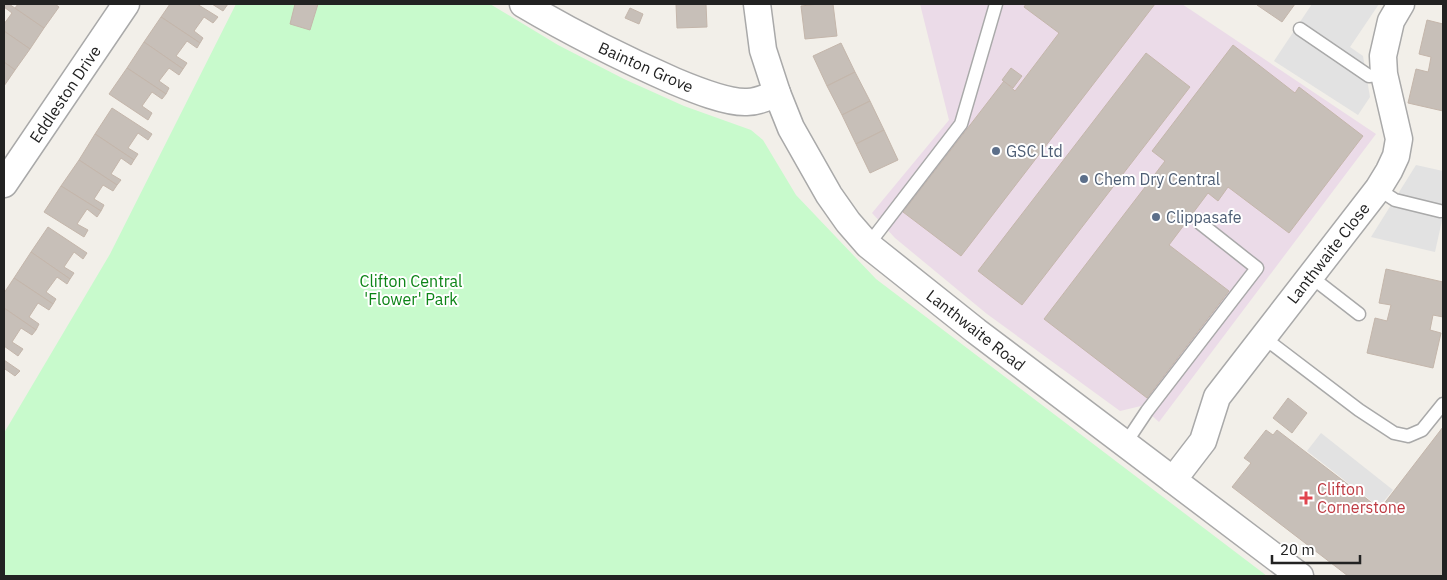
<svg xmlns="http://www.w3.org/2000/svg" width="1447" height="580" viewBox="0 0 1447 580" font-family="'IBM Plex Sans',sans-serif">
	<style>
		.industrial { fill: #ebdbe8 }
		.park { fill: #c8facc }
		.parking { fill: #e2e2e2 }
		.building { fill: #c7bfb8; stroke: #c4b6ab }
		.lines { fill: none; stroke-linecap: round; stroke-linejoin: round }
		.lane-casing { stroke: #a9a9a9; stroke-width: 15 }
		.street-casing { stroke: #a9a9a9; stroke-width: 29 }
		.lane { stroke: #fff; stroke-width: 12 }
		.street { stroke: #fff; stroke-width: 26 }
		.service-dot { fill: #5c6f8a; stroke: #fff; stroke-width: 2 }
		.health-dot { fill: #e0444e; stroke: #fff; stroke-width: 2 }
		.labels { text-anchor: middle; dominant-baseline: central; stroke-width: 4; stroke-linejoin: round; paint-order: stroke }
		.street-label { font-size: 16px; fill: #222; stroke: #fff }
		.service-label { font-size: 16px; fill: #4e5e75; stroke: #fff; text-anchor: start }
		.park-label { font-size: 16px; fill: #0c8416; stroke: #fff }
		.health-label { font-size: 16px; fill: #be3a42; stroke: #fff; text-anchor: start }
	</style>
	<rect width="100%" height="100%" fill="#f2efe9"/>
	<path class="industrial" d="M 920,4 L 1182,4 L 1376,134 L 1159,422 L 1141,406 L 1120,411 L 987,314 L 895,238 L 872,213 L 949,120 Z"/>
	<path class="park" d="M 236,4 L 490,4 L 558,45 L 624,79 L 684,106 L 751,130 L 763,140 L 796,195 L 876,279 L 1267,576 L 4,576 L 4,433 L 110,254 Z"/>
	<g class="parking">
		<path d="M 1312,4 L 1379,4 L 1350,47 L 1363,56 L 1370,97 L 1358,115 L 1274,61 Z"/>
		<path d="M 1416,165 L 1443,171 L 1443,216 L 1435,252 L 1371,237 Z"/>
		<path d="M 1321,433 L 1393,490 L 1379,507 L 1307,451 Z"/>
	</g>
	<g class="building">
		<path d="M 4,4 L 9,4 L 44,28 L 30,49 L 4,31 L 4,24 L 12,13 L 4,7 Z"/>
		<path d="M 18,4 L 55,4 L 59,7 L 44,28 L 15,8 Z"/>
		<path d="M 170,4 L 197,4 L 218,17 L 213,23 L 204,17 L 194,31 L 203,38 L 200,43 L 161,17 Z"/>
		<path d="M 212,4 L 228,4 L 223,11 Z"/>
		<path d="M 295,4 L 318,4 L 310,30 L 290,24 Z"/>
		<path d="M 676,4 L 706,4 L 707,27 L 677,28 Z"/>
		<path d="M 819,4 L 833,4 L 837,36 L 805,39 L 801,6 Z"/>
		<path d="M 1026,4 L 1155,4 L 961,256 L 903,212 L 1004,81 L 1015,91 L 1059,33 L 1024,7 Z"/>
		<path d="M 1258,4 L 1295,4 L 1282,22 L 1257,5 Z"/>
		<path d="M 630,8 L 643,14 L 639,24 L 625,18 Z"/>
		<path d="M 161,17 L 200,43 L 197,48 L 187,41 L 176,56 L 187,63 L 183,69 L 144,42 Z"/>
		<path d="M 1427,20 L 1443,24 L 1443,111 L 1408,103 L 1416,69 L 1428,72 L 1429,68 L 1431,57 L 1419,54 Z"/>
		<path d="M 4,31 L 30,49 L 15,70 L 4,62 Z"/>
		<path d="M 144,42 L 183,69 L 179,75 L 169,68 L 159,81 L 169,88 L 166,94 L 127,68 Z"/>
		<path d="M 841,43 L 855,72 L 827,86 L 813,56 Z"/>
		<path d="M 1233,45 L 1295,93 L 1299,87 L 1363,136 L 1289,233 L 1228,187 L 1218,201 L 1208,193 L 1169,245 L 1229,291 L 1147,398 L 1044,319 L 1165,161 L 1152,151 Z"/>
		<path d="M 1146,53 L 1190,87 L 1022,305 L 978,271 Z"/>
		<path d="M 4,62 L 15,70 L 4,86 Z"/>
		<path d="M 127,68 L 166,94 L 162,99 L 152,92 L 142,106 L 152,113 L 148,120 L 109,94 Z"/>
		<path d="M 1011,68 L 1022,76 L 1013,88 L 1002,80 Z"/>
		<path d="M 855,72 L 870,101 L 842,115 L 827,86 Z"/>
		<path d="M 870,101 L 884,130 L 856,144 L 842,115 Z"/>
		<path d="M 112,108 L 152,134 L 148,140 L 138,133 L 128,148 L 138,154 L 134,160 L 95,134 Z"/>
		<path d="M 884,130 L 898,160 L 870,173 L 856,144 Z"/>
		<path d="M 95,134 L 134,160 L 131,165 L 121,158 L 111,174 L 121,180 L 117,185 L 79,160 Z"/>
		<path d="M 79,160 L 117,185 L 113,191 L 103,185 L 94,199 L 104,205 L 101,211 L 61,186 Z"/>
		<path d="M 61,186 L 101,211 L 97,217 L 87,209 L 77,224 L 88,230 L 84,237 L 44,212 Z"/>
		<path d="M 48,227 L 87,253 L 83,259 L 74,252 L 64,267 L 74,273 L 70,279 L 31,252 Z"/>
		<path d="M 31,252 L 70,279 L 67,284 L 57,277 L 46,292 L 56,299 L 53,304 L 14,278 Z"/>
		<path d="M 1386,269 L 1443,282 L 1443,317 L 1433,315 L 1430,330 L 1441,333 L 1433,368 L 1367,353 L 1375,318 L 1387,321 L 1391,305 L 1379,303 Z"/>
		<path d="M 14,278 L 53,304 L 49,310 L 38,303 L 29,317 L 39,324 L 36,330 L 4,308 L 4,293 Z"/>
		<path d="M 4,308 L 36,330 L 32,335 L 21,328 L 12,342 L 23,349 L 18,356 L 4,346 Z"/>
		<path d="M 4,360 L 20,371 L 15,376 L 5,369 L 4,372 Z"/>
		<path d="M 1288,398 L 1307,413 L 1292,433 L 1273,418 Z"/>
		<path d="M 1443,427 L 1443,576 L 1348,576 L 1232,487 L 1251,463 L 1244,458 L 1266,430 L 1273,435 L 1277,430 L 1380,509 Z"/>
	</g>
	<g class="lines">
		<g class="lane-casing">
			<g id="lane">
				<path d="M 1300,29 L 1369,76 L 1384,74"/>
				<path d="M 1378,189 L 1395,200 L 1440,211"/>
				<path d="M 868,245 L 961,124 L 996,4"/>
				<path d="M 1310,276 L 1359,314"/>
				<path d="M 1263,337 L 1359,410 L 1394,433 L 1408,436 L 1422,430 L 1443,404"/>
				<path d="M 1125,444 L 1147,411 L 1257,268 L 1200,223"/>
			</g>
		</g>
		<g class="street-casing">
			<g id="street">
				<path d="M 523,4 C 572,33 622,58 674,81 C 693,89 727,103 747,102 C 757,102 768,97 777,93"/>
				<path d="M 757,4 L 763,50 L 777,93 L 791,128 L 829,195 L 848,222 L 868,245 L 976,331 L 1300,576"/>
				<path d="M 4,184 L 126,4"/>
				<path d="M 1173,480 L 1203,441 L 1217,397 L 1378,189 L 1389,171 L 1396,156 L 1399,139 L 1384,74 L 1383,56 L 1391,21 L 1401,4"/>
			</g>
		</g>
		<use href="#lane" class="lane"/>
		<use href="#street" class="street"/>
	</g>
	<g class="service-dot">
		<circle cx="996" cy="151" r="5"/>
		<circle cx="1084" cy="179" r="5"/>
		<circle cx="1156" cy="217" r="5"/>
	</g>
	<path class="health-dot" d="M1303.5 490.5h5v5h5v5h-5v5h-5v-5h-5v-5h5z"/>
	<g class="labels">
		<g class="street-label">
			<text transform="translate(646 67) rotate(24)">Bainton Grove</text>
			<text transform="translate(65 94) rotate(-56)">Eddleston Drive</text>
			<text transform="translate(1328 253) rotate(-52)">Lanthwaite Close</text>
			<text transform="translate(976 330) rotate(38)">Lanthwaite Road</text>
		</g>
		<g class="service-label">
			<text x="1006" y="151">GSC Ltd</text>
			<text x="1094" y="179">Chem Dry Central</text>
			<text x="1166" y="217">Clippasafe</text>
		</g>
		<g class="park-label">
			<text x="411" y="281">Clifton Central<tspan x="411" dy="18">'Flower' Park</tspan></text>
		</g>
		<g class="health-label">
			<text x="1317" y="489">Clifton<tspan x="1317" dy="18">Cornerstone</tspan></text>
		</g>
	</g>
	<rect width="1447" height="580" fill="none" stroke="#222222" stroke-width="10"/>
	<path d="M1272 555v8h88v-8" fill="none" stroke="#222222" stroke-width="2.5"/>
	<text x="1280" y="555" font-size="15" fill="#222222" stroke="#ffffff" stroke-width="4" paint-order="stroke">20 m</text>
</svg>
